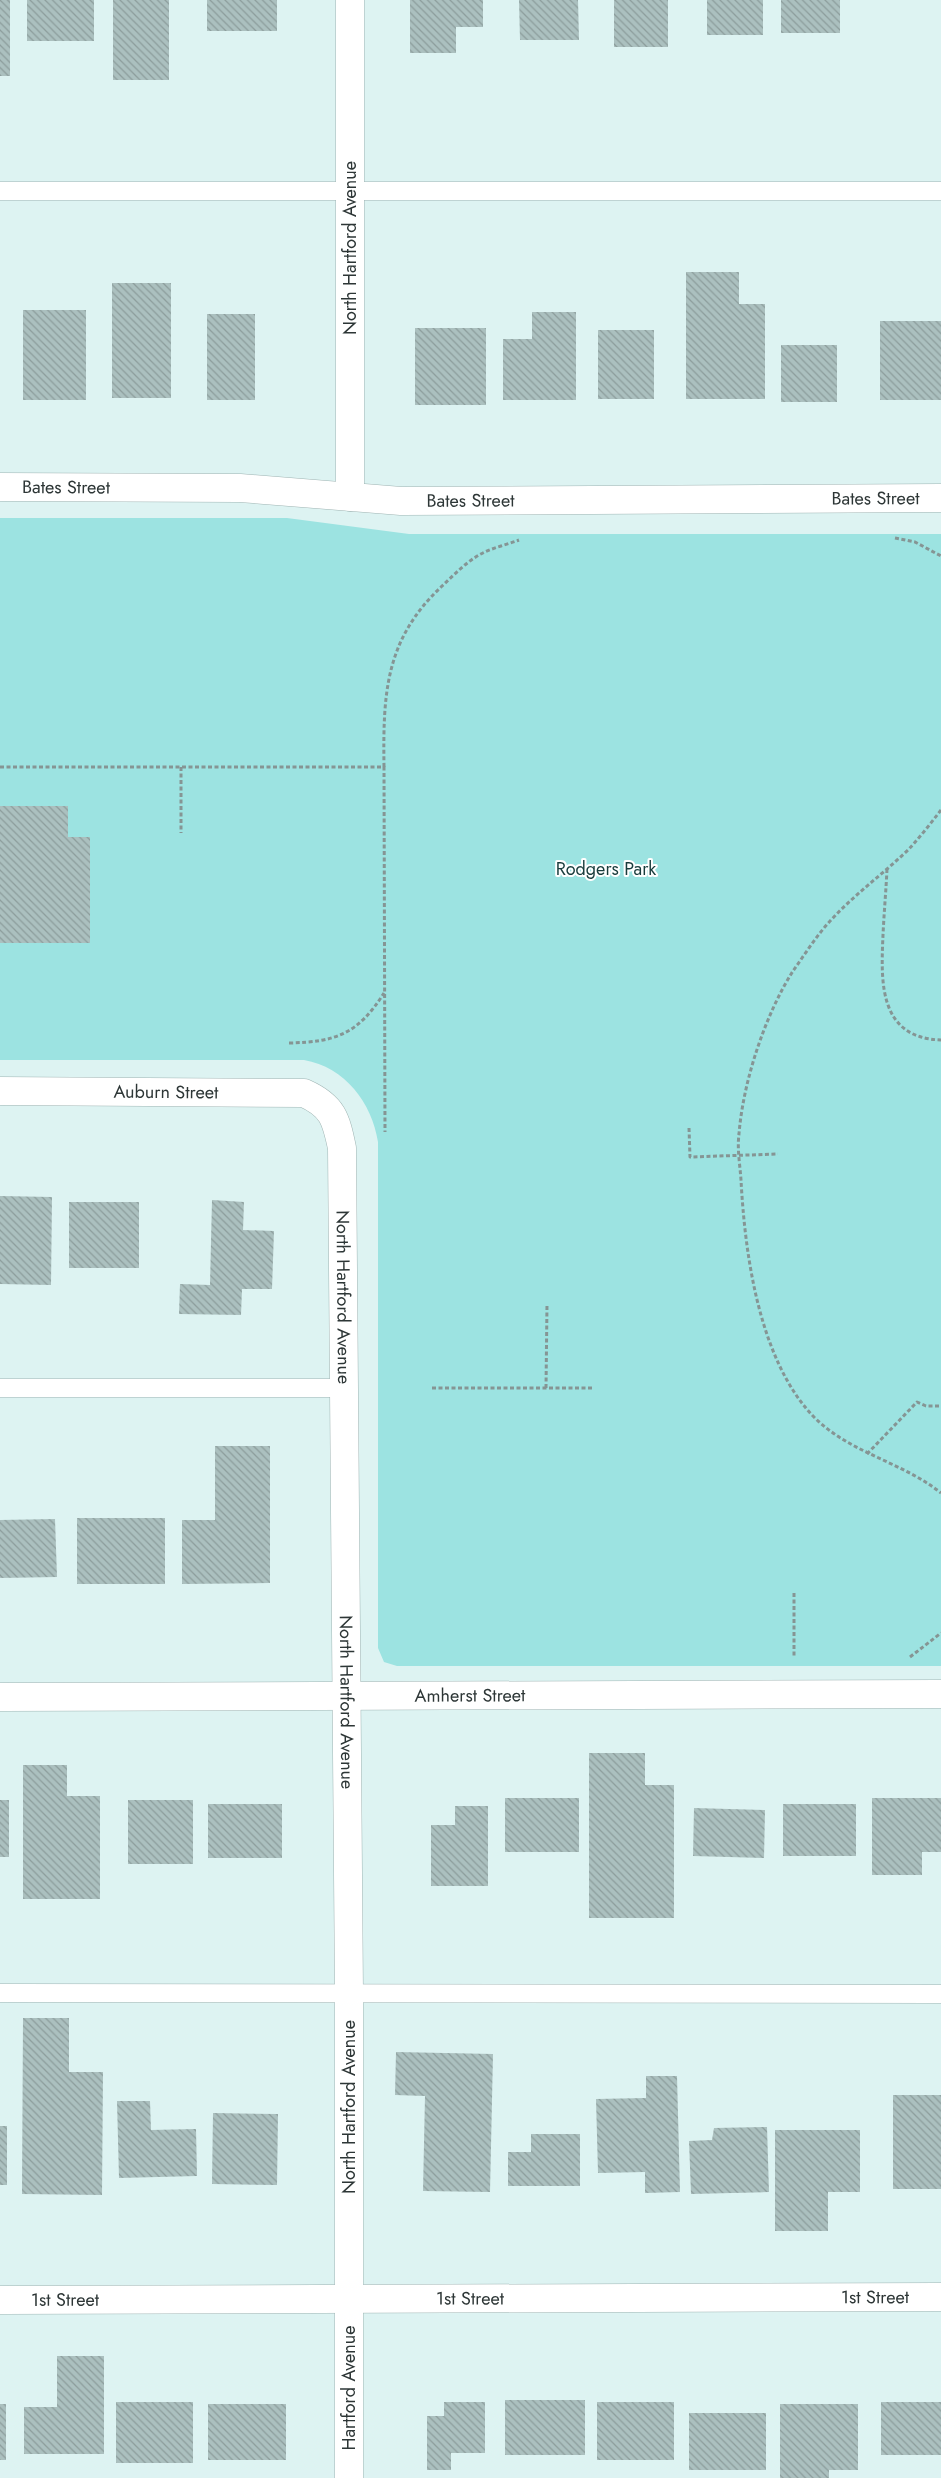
<svg xmlns="http://www.w3.org/2000/svg" width="941" height="2478" viewBox="0 0 941 2478" font-family="Jost,sans-serif">
	<style>
		.green { fill: #9ce3e1 }
		.building { fill: url(#building-back-hatch) }
		.lines { fill: none; stroke-linecap: round; stroke-linejoin: round }
		.service-casing { stroke: #9fb4b3; stroke-width: 19 }
		.minor-casing { stroke: #9fb4b3; stroke-width: 29 }
		.path { stroke: #859594; stroke-width: 3; stroke-dasharray: 4 2.5; stroke-linecap: butt }
		.service { stroke: #fff; stroke-width: 18 }
		.minor { stroke: #fff; stroke-width: 28 }
		.labels { text-anchor: middle; dominant-baseline: central; stroke-width: 4; stroke-linejoin: round; paint-order: stroke }
		.street-label { font-size: 18px; fill: #2d3636; stroke: #fff }
		.park-label { font-size: 18px; fill: #183c3c; stroke: #fff }
	</style>
	<defs>
		<pattern id="building-back-hatch" width="6" height="6" patternUnits="userSpaceOnUse" patternTransform="scale(1.25)"><rect width="6" height="6" fill="#abc0bf"/><path d="M-1 5l2 2M0 0l6 6M5-1l2 2" fill="none" stroke="#8c9d9c"/></pattern>
	</defs>
	<rect width="100%" height="100%" fill="#ddf3f2"/>
	<path class="green" d="M 0,518 L 287,518 L 409,534 L 941,534 L 941,1666 L 397,1666 L 384,1662 L 378,1648 L 378,1142 C 372,1103 345,1067 304,1060 L 0,1060 Z"/>
	<g class="building">
		<rect x="0" y="0" width="10" height="76"/>
		<rect x="27" y="0" width="67" height="41"/>
		<rect x="113" y="0" width="56" height="80"/>
		<rect x="207" y="0" width="70" height="31"/>
		<path d="M 410,0 L 483,0 L 483,27 L 456,27 L 456,53 L 410,53 Z"/>
		<path d="M 519,0 L 578,0 L 579,40 L 520,40 Z"/>
		<rect x="614" y="0" width="54" height="47"/>
		<rect x="707" y="0" width="56" height="35"/>
		<rect x="781" y="0" width="59" height="33"/>
		<path d="M 686,272 L 739,272 L 739,304 L 765,304 L 765,399 L 686,399 Z"/>
		<rect x="112" y="283" width="59" height="115"/>
		<rect x="23" y="310" width="63" height="90"/>
		<path d="M 532,312 L 576,312 L 576,400 L 503,400 L 503,339 L 532,339 Z"/>
		<rect x="207" y="314" width="48" height="86"/>
		<rect x="880" y="321" width="61" height="79"/>
		<rect x="415" y="328" width="71" height="77"/>
		<rect x="598" y="330" width="56" height="69"/>
		<rect x="781" y="345" width="56" height="57"/>
		<path d="M 0,806 L 68,806 L 68,837 L 90,837 L 90,943 L 0,943 Z"/>
		<path d="M 0,1196 L 52,1197 L 51,1285 L 0,1284 Z"/>
		<path d="M 212,1200 L 244,1202 L 243,1230 L 274,1231 L 272,1289 L 242,1289 L 241,1315 L 179,1314 L 180,1284 L 210,1285 Z"/>
		<rect x="69" y="1202" width="70" height="66"/>
		<path d="M 215,1446 L 270,1446 L 270,1583 L 182,1584 L 182,1520 L 215,1520 Z"/>
		<rect x="77" y="1518" width="88" height="66"/>
		<path d="M 55,1519 L 57,1577 L 0,1578 L 0,1520 Z"/>
		<path d="M 589,1753 L 645,1753 L 645,1785 L 674,1785 L 674,1918 L 589,1918 Z"/>
		<path d="M 23,1765 L 67,1765 L 67,1796 L 100,1796 L 100,1899 L 23,1899 Z"/>
		<rect x="505" y="1798" width="74" height="54"/>
		<path d="M 872,1798 L 941,1798 L 941,1852 L 922,1852 L 922,1875 L 872,1875 Z"/>
		<rect x="0" y="1800" width="9" height="57"/>
		<rect x="128" y="1800" width="65" height="64"/>
		<rect x="208" y="1804" width="74" height="54"/>
		<rect x="783" y="1804" width="73" height="52"/>
		<path d="M 455,1806 L 488,1806 L 488,1886 L 431,1886 L 431,1825 L 455,1825 Z"/>
		<path d="M 694,1808 L 765,1810 L 764,1858 L 693,1856 Z"/>
		<path d="M 23,2018 L 69,2018 L 69,2072 L 103,2072 L 102,2195 L 22,2194 Z"/>
		<path d="M 396,2052 L 493,2054 L 490,2192 L 423,2191 L 425,2096 L 395,2095 Z"/>
		<path d="M 646,2076 L 677,2076 L 680,2192 L 645,2193 L 645,2172 L 598,2173 L 596,2099 L 646,2098 Z"/>
		<rect x="893" y="2095" width="48" height="94"/>
		<path d="M 117,2101 L 150,2101 L 151,2130 L 196,2129 L 197,2176 L 119,2178 Z"/>
		<path d="M 213,2113 L 278,2114 L 277,2185 L 212,2184 Z"/>
		<rect x="0" y="2126" width="7" height="59"/>
		<path d="M 767,2127 L 769,2192 L 691,2194 L 689,2141 L 712,2140 L 714,2128 Z"/>
		<path d="M 775,2130 L 860,2130 L 860,2192 L 828,2192 L 828,2231 L 775,2231 Z"/>
		<path d="M 531,2134 L 580,2134 L 580,2186 L 508,2186 L 508,2152 L 531,2152 Z"/>
		<path d="M 57,2356 L 104,2356 L 104,2454 L 24,2454 L 24,2407 L 57,2407 Z"/>
		<rect x="505" y="2400" width="80" height="55"/>
		<rect x="116" y="2402" width="77" height="61"/>
		<path d="M 444,2402 L 485,2402 L 485,2453 L 451,2453 L 451,2470 L 427,2470 L 427,2416 L 444,2416 Z"/>
		<rect x="597" y="2402" width="77" height="58"/>
		<rect x="881" y="2402" width="60" height="53"/>
		<rect x="0" y="2404" width="6" height="56"/>
		<rect x="208" y="2404" width="78" height="56"/>
		<path d="M 780,2404 L 858,2404 L 858,2470 L 829,2470 L 829,2478 L 780,2478 Z"/>
		<rect x="689" y="2413" width="77" height="57"/>
	</g>
	<g class="lines">
		<g class="service-casing">
			<g id="service">
				<path d="M 0,191 L 941,191"/>
				<path d="M 0,1388 L 343,1388"/>
				<path d="M 0,1993 L 941,1994"/>
			</g>
		</g>
		<g class="minor-casing">
			<g id="minor">
				<path d="M 350,0 L 350,497"/>
				<path id="s1" d="M 0,487 L 240,488 L 401,501 L 941,498"/>
				<path id="s2" d="M 0,1091 L 304,1093 C 333,1106 336,1119 342,1148 L 349,1994 L 349,2478"/>
				<path id="s3" d="M 0,1697 L 941,1694"/>
				<path id="s4" d="M 0,2300 L 941,2297"/>
			</g>
		</g>
		<g class="path">
			<path d="M 895,538 L 915,542 L 941,556"/>
			<path d="M 0,767 L 384,767 L 385,1132"/>
			<path d="M 181,767 L 181,833"/>
			<path d="M 384,767 C 383,694 385,640 441,587 C 453,576 465,563 479,555 C 491,548 506,545 519,540"/>
			<path d="M 941,810 C 931,823 920,837 909,849 C 883,874 855,894 831,920 C 817,935 805,954 793,971 C 765,1015 743,1082 739,1134 C 737,1149 740,1165 741,1180 C 745,1255 759,1358 812,1415 C 848,1453 901,1461 941,1493"/>
			<path d="M 887,869 C 886,891 884,913 883,935 C 881,981 878,1038 941,1040"/>
			<path d="M 289,1043 C 336,1042 358,1034 384,993"/>
			<path d="M 689,1128 L 690,1157 L 778,1154"/>
			<path d="M 432,1388 L 594,1388"/>
			<path d="M 546,1388 L 547,1304"/>
			<path d="M 867,1454 L 917,1402 L 926,1406 L 941,1406"/>
			<path d="M 794,1593 L 794,1658"/>
			<path d="M 910,1657 L 941,1633"/>
		</g>
		<use href="#service" class="service"/>
		<use href="#minor" class="minor"/>
	</g>
	<g class="labels">
		<g class="street-label">
			<text transform="translate(350 248) rotate(-90)">North Hartford Avenue</text>
			<text stroke="none"><textPath href="#s1" startOffset="66">Bates Street</textPath></text>
			<text stroke="none"><textPath href="#s1" startOffset="876">Bates Street</textPath></text>
			<text stroke="none"><textPath href="#s1" startOffset="471">Bates Street</textPath></text>
			<text stroke="none"><textPath href="#s2" startOffset="166">Auburn Street</textPath></text>
			<text stroke="none"><textPath href="#s2" startOffset="524">North Hartford Avenue</textPath></text>
			<text stroke="none"><textPath href="#s3" startOffset="470">Amherst Street</textPath></text>
			<text stroke="none"><textPath href="#s2" startOffset="929">North Hartford Avenue</textPath></text>
			<text transform="translate(349 2107) rotate(-90)">North Hartford Avenue</text>
			<text stroke="none"><textPath href="#s4" startOffset="875">1st Street</textPath></text>
			<text stroke="none"><textPath href="#s4" startOffset="470">1st Street</textPath></text>
			<text stroke="none"><textPath href="#s4" startOffset="65">1st Street</textPath></text>
			<text transform="translate(349 2388) rotate(-90)">Hartford Avenue</text>
		</g>
		<g class="park-label">
			<text x="606" y="869">Rodgers Park</text>
		</g>
	</g>
</svg>
